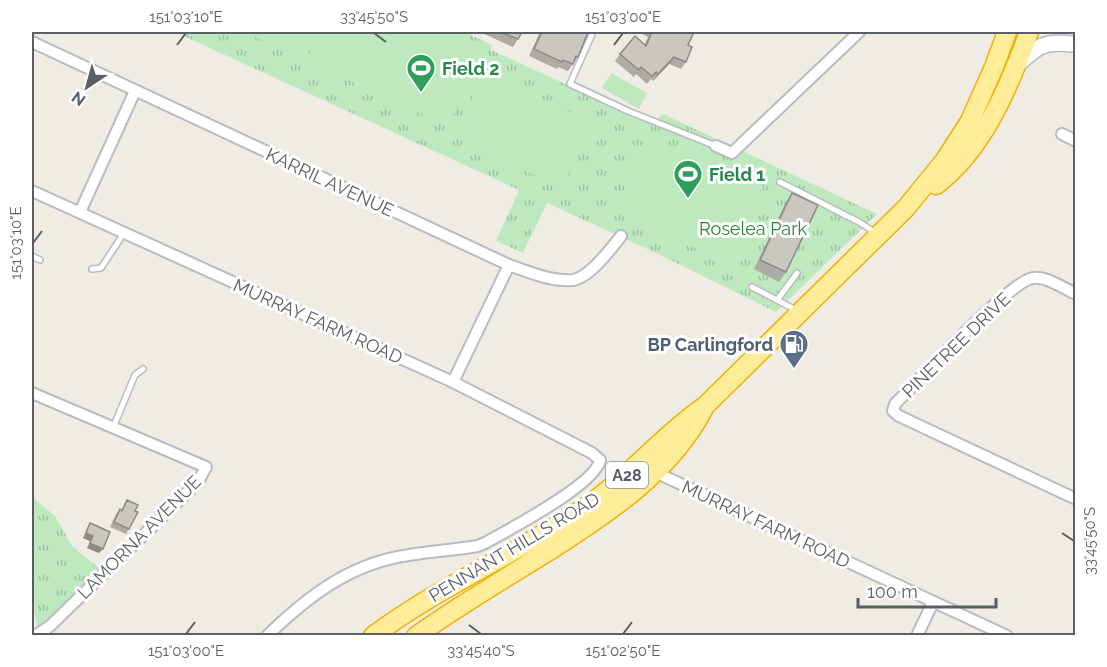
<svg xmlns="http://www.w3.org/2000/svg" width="1107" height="667" viewBox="0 0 1107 667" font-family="Raleway,sans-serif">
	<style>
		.park { fill: url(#park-tufts) }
		.pitch { fill: #bee9bf }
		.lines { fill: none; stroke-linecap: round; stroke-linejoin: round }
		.service-casing { stroke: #b8bbc1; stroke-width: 8 }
		.minor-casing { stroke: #b8bbc1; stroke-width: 14 }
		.secondary-casing { stroke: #b9bcc3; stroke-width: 18 }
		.trunk-casing { stroke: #f3b000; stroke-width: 21 }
		.service { stroke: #fff; stroke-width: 5 }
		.minor { stroke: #fff; stroke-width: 10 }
		.secondary { stroke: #fff; stroke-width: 15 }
		.trunk { stroke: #ffed9a; stroke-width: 18 }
		.wall { fill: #aeaba5 }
		.shaded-wall { fill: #8d8b86 }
		.building { fill: #cac7c0; stroke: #8d8b86; stroke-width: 1.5 }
		.ticks { fill: none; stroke: #5b5f65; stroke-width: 2 }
		.labels { text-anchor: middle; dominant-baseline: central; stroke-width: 6; stroke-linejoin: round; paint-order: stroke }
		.shield { fill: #fff; stroke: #8c8f93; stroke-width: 1.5 }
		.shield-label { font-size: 16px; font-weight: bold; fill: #5b5f65 }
		.leisure-label { font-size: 18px; font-weight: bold; fill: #27864d; stroke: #fff; text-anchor: start }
		.street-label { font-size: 18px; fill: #5b5f65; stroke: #fff }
		.park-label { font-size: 18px; fill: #2d8334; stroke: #fff }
		.service-label { font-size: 18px; font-weight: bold; fill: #4e5e75; stroke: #fff; text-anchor: end }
		.neatline { fill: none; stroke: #5b5f65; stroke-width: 2 }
		.ticks-label { font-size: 15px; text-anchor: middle; fill: #5b5f65 }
	</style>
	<defs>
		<pattern id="park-tufts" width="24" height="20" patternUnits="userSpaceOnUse" patternTransform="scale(1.5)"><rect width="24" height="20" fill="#bee9bf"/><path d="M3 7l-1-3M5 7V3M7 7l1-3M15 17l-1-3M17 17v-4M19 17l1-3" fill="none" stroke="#9dc09f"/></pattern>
	</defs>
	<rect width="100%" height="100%" fill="#efede3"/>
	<g class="park">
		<path d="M 175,32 L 465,32 L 492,45 L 491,50 L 574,88 L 577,82 L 656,120 L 663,114 L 877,214 L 776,312 L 654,252 L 547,203 L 523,253 L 496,241 L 519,190 Z"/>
		<path d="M 32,497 L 55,516 L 72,546 L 100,569 C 81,590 62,613 37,626 L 32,598 Z"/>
	</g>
	<g class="pitch">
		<path d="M 244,32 L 305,32 L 293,55 Z"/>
		<path d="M 319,32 L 438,32 L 483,53 L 448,127 L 306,60 Z"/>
		<path d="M 485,72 L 593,123 L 562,188 L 454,137 Z"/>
		<path d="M 611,73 L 647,93 L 639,109 L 602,88 Z"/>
		<path d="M 648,135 L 762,186 L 728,263 L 614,212 Z"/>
	</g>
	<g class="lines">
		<g class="service-casing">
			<g id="service">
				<path d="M 593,32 L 570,84 L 628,111 L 716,146"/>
				<path d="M 780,182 L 859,222 L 876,233"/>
				<path d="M 32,256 L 40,260"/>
				<path d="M 92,269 L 101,268 L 124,233"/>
				<path d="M 752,287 L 796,310"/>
				<path d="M 778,299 L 797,273"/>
				<path d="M 113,428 L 135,375 L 143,369"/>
			</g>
		</g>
		<g class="minor-casing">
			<g id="minor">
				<path d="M 32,42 L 509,265 C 529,272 552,282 573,280 C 590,277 611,249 621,236"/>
				<path d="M 1062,134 L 1076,141"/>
				<path d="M 716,146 L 732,153 L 859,32"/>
				<path d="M 32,191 L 453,382 L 592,453 L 600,460 C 596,484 510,529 487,542 L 478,546 C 455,550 432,551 409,555 C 351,563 308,596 267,636"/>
				<path d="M 80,212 L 135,91"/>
				<path d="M 1076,294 C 1063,288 1046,276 1033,278 C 1011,280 916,383 895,404 L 893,411 L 899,416 L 1076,499"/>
				<path d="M 453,382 L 509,265"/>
				<path d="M 32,393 L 206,467 L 198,482 L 50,626 L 35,636"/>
				<path d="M 655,472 L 1007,636"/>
				<path d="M 917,636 L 933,602"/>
			</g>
		</g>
		<g class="secondary-casing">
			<path id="secondary" d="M 1017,65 C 1038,46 1043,41 1072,44"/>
		</g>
		<g class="trunk-casing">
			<g id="trunk">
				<path d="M 936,185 C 984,149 1009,86 1029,32"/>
				<path d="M 373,636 C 441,585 522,552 591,503 C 632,474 664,434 705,406 L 906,208 L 945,160 L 970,121 L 994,67 L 1007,32"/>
				<path d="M 416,636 C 460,605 507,577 552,549 C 610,512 670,472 703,410"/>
			</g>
		</g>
		<use href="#service" class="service"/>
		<use href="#minor" class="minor"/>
		<use href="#secondary" class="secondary"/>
		<use href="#trunk" class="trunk"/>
	</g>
	<g class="wall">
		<path d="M 480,32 L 522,32 L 518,39 L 513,47 Z"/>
		<path d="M 540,32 L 588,32 L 578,57 L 568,71 L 558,67 L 557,69 L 529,56 Z"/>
		<path d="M 641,32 L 694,32 L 688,45 L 686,62 L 681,69 L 669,64 L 653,81 L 651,79 L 647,84 L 636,74 L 634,77 L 615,61 L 620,54 L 644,45 L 648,37 L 640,33 Z"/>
		<path d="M 792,193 L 786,272 L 779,282 L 754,269 L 786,202 Z"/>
		<path d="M 127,500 L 129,529 L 126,534 L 110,527 L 116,514 L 120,509 L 121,510 Z"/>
		<path d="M 90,523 L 99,553 L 87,548 L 90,541 L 83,538 L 87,528 Z"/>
	</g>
	<g class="shaded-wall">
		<path d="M 674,57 L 669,64 L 653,81 L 658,74 Z"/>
		<path d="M 86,533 L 93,536 L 90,541 L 83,538 Z"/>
		<path d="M 90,543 L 103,549 L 99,553 L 87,548 Z"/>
	</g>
	<g class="building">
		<path d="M 500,32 L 522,32 L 518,39 Z"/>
		<path d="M 542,32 L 588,32 L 578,57 L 576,56 L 573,64 L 563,60 L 562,62 L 534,49 Z"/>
		<path d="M 652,32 L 694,32 L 688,45 L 692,47 L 686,62 L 674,57 L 658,74 L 656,72 L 652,76 L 641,67 L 639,70 L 620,54 L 635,36 L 646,46 Z"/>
		<path d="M 792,193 L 818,205 L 786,272 L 760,260 Z"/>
		<path d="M 127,500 L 138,505 L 135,511 L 138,512 L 129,529 L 114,522 L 120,509 L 122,511 Z"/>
		<path d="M 90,523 L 110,532 L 103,549 L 90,543 L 93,536 L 86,533 Z"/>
	</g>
	<path class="ticks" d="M 374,33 L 386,42M 177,45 L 186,33M 614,45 L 623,33M 33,243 L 42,231M 1062,533 L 1074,541M 469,625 L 481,634M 186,634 L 195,622M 623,634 L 632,622"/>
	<defs>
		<g id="stadium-pin" transform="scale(1.5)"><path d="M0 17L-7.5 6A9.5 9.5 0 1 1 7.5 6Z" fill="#2e9e5b" stroke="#fff"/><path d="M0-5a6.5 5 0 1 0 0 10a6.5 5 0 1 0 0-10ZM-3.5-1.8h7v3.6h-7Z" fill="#fff"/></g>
		<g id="fuel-pin" transform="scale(1.5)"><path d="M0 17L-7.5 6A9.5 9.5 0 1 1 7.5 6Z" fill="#5c6f8a" stroke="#fff"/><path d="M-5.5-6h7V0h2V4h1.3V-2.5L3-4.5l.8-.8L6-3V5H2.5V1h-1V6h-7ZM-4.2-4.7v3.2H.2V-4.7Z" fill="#fff"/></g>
	</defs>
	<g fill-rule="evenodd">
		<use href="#stadium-pin" x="421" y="68"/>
		<use href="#stadium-pin" x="688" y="174"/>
		<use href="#fuel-pin" x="794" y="344"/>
	</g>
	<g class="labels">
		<rect class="shield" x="606" y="462" width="42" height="26" rx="4.5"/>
		<g class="shield-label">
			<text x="627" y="475">A28</text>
		</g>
		<g class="leisure-label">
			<text x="442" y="68">Field 2</text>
			<text x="709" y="174">Field 1</text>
		</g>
		<g class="street-label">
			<text transform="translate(330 182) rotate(25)">KARRIL AVENUE</text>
			<text transform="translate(318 321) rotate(24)">MURRAY FARM ROAD</text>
			<text transform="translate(956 345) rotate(-44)">PINETREE DRIVE</text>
			<text transform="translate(766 524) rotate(25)">MURRAY FARM ROAD</text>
			<text transform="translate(139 537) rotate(-45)">LAMORNA AVENUE</text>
			<text transform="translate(514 547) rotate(-31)">PENNANT HILLS ROAD</text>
		</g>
		<g class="park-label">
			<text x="753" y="228">Roselea Park</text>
		</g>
		<g class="service-label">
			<text x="773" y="344">BP Carlingford</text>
		</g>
	</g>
	<rect width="1107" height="667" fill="none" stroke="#ffffff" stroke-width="66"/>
	<g transform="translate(87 87) rotate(216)" stroke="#ffffff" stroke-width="4.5" paint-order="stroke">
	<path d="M0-4.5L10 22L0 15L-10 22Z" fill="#5b5f65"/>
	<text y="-9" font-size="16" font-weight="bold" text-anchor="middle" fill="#5b5f65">N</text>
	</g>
	<path d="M858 598v9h138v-9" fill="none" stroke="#5b5f65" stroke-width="3"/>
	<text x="867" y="598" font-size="18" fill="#5b5f65" stroke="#ffffff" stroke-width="4.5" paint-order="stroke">100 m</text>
	<rect x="33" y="33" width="1041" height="601" class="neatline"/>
	<g class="ticks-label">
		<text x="186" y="22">151°03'10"E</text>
		<text x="374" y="22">33°45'50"S</text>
		<text x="623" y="22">151°03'00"E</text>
		<text transform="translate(16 243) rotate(-90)" y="5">151°03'10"E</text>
		<text transform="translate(1090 541) rotate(-90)" y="5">33°45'50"S</text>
		<text x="186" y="656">151°03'00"E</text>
		<text x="481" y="656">33°45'40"S</text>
		<text x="623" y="656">151°02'50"E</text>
	</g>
</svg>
